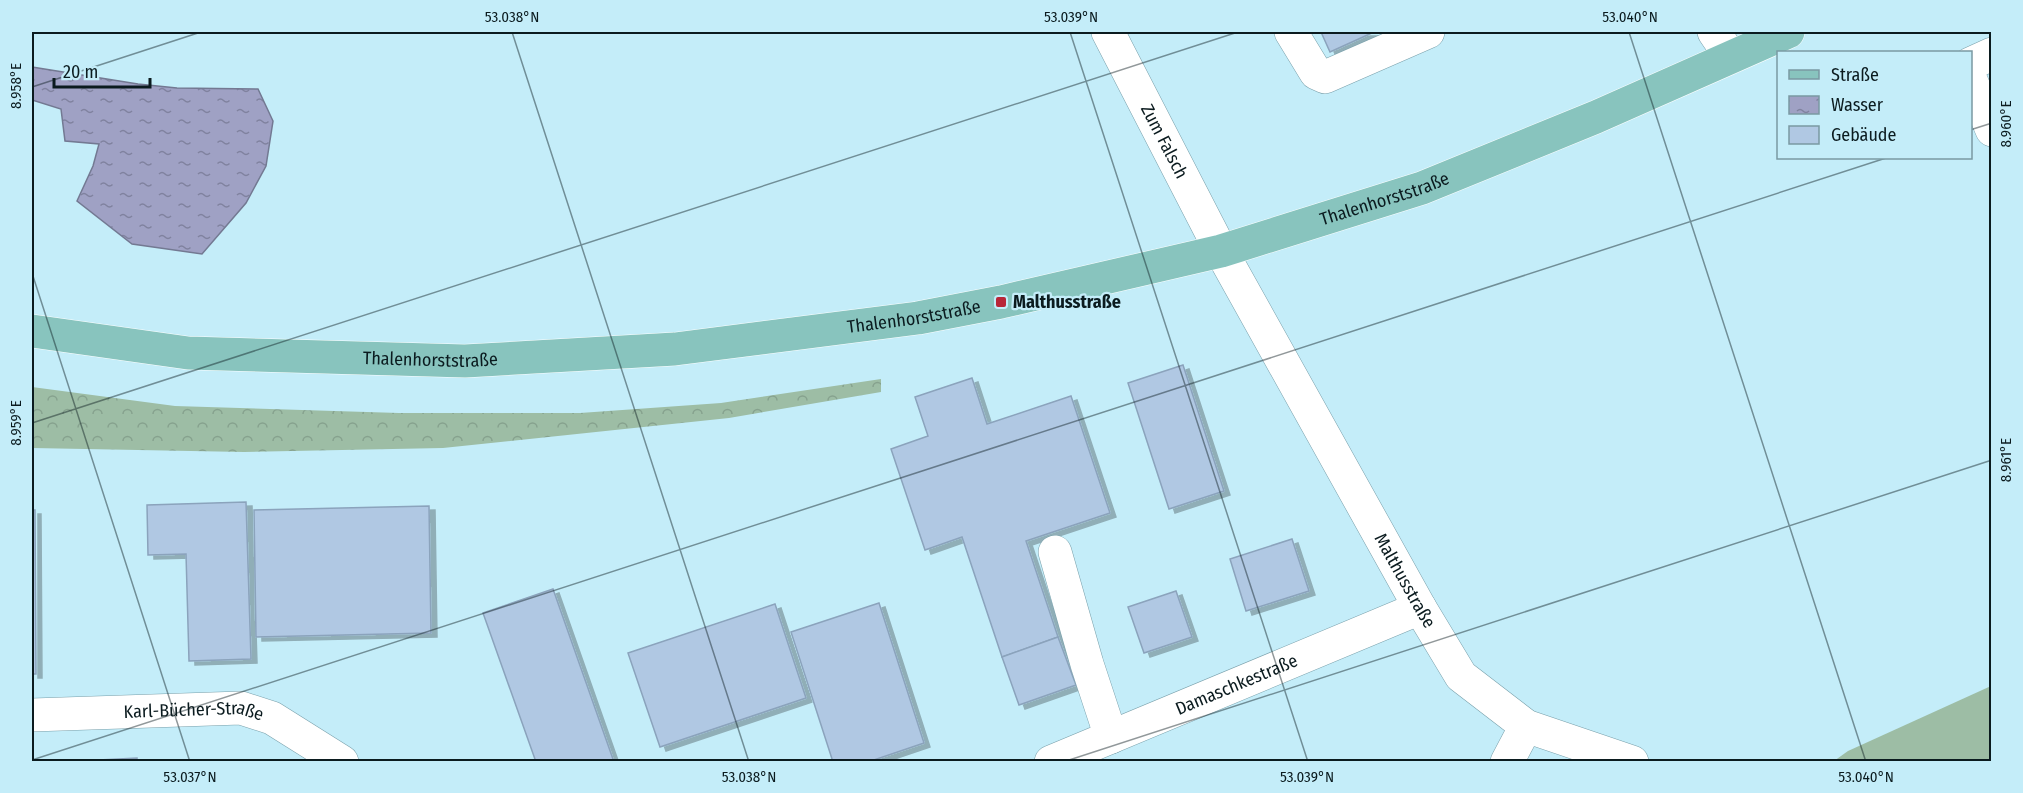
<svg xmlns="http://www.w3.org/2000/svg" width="2023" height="793" viewBox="0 0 2023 793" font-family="'Fira Sans Condensed',sans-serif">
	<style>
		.grass { fill: #9dbda5 }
		.forest { fill: url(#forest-crowns) }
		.water { fill: url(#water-ripples); stroke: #737992; stroke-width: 1.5 }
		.building { fill: #b0c8e3; stroke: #8ba3bc; stroke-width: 1.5; filter: url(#shadow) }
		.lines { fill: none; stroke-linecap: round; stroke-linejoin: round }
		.minor-casing { stroke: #79a0ab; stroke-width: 34 }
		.major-casing { stroke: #fff; stroke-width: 34 }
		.minor { stroke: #fff; stroke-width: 33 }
		.major { stroke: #88c4be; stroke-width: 33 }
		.ticks { fill: none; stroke: #0b1b1f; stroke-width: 1.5; stroke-opacity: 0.45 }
		.poi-dot { fill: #b82638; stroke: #c4edf9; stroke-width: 2 }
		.labels { text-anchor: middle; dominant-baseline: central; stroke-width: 4.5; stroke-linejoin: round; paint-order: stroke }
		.street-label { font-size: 18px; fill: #0b1b1f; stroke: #c4edf9 }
		.poi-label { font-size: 18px; font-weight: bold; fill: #0b1b1f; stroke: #c4edf9; text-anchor: start }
		.neatline { fill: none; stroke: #0b1b1f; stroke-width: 2 }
		.ticks-label { font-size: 15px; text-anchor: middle; fill: #0b1b1f }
	</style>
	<defs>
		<pattern id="forest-crowns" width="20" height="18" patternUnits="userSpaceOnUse" patternTransform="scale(1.5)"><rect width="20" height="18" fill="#9dbda5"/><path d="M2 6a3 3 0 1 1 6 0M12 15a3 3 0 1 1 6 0" fill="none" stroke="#86a28e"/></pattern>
		<pattern id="water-ripples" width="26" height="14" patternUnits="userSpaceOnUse" patternTransform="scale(1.5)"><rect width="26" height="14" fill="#9fa1c4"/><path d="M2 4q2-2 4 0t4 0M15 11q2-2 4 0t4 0" fill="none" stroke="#80829f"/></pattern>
		<filter id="shadow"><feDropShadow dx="6" dy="4" stdDeviation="0" flood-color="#0004"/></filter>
	</defs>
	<rect width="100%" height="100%" fill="#c4edf9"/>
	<path class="grass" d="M 1991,686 L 1991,761 L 1834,761 L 1848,751 Z"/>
	<path class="forest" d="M 881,379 L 881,392 L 729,418 L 443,448 L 244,452 L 32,448 L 32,387 L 175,406 L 399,413 L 580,413 L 721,403 Z"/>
	<path class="water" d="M 32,67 L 138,84 L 177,88 L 258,89 L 273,121 L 266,166 L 246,203 L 202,254 L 132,244 L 77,201 L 93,166 L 99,144 L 65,141 L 61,109 L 32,100 Z"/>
	<g class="building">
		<path d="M 1321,32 L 1374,32 L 1330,52 Z"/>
		<path d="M 1183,365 L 1224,491 L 1169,509 L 1128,383 Z"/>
		<path d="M 972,378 L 987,424 L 1071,396 L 1110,513 L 1026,541 L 1058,637 L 1002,657 L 962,537 L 925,550 L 891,449 L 928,436 L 915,397 Z"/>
		<path d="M 246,502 L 251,659 L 189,661 L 186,554 L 148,555 L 147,505 Z"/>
		<path d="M 429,506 L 431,633 L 256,637 L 254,510 Z"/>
		<path d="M 32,510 L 35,510 L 36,674 L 32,674 Z"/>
		<path d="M 1292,539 L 1309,591 L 1246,611 L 1230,559 Z"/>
		<path d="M 553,589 L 614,762 L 536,762 L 483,613 Z"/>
		<path d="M 1176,591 L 1192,637 L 1144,653 L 1128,607 Z"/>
		<path d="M 879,603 L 924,743 L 868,762 L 833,762 L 791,632 Z"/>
		<path d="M 775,604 L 806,698 L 660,747 L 628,653 Z"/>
		<path d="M 1058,637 L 1076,685 L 1019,705 L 1002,657 Z"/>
		<path d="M 137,758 L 137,762 L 59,762 Z"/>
	</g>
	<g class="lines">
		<g class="minor-casing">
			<g id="minor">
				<path id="s1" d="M 1108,32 L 1221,251 L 1420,608 L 1461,676 L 1526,726 L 1632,762"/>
				<path d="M 1291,32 L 1316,73 L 1325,77 L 1428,32"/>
				<path d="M 1714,32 L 1731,57"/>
				<path d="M 1970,64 L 1992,54"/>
				<path d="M 1970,78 L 1992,130"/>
				<path d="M 1055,552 L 1087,664 L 1111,737"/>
				<path id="s2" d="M 32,715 L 241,708 L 272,718 L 342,762"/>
				<path id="s3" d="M 1051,762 L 1420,608"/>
				<path d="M 1507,762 L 1526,726"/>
			</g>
		</g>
		<g class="major-casing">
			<g id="major">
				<path id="s4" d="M 32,331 L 188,353 L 465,361 L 675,349 L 918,318 L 1001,302 L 1221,251 L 1422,188 L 1596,117 L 1788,32"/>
			</g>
		</g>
		<use href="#minor" class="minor"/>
		<use href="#major" class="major"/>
	</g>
	<path class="ticks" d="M 512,32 L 749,762M 1070,32 L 1308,762M 1629,32 L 1866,762M 32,87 L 201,32M 1970,130 L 1992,123M 32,273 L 190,762M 32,423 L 1238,32M 32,760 L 1886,158M 1063,762 L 1992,460"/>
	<rect class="poi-dot" x="995" y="296" width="12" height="12" rx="3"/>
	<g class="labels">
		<g class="street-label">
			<text stroke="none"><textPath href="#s1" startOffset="123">Zum Falsch</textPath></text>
			<text stroke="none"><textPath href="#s4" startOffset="1372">Thalenhorststraße</textPath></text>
			<text stroke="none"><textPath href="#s4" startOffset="886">Thalenhorststraße</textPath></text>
			<text stroke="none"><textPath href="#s4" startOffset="400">Thalenhorststraße</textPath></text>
			<text stroke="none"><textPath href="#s1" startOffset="624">Malthusstraße</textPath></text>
			<text stroke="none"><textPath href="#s3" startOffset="201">Damaschkestraße</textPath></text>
			<text stroke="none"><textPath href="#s2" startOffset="162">Karl-Bücher-Straße</textPath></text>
		</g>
		<g class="poi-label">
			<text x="1013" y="302">Malthusstraße</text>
		</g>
	</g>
	<rect width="2023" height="793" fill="none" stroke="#c4edf9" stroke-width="66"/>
	<rect x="1777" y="51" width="195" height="108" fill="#c4edf9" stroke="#7a99a2" stroke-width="1.5"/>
	<rect x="1789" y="70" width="30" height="9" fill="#88c4be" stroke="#7a99a2" stroke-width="1.5"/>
	<text x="1831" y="81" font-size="18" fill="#0b1b1f">Straße</text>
	<rect x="1789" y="96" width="30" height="18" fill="url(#water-ripples)" stroke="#7a99a2" stroke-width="1.5"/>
	<text x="1831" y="111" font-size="18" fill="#0b1b1f">Wasser</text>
	<rect x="1789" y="126" width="30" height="18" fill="#b0c8e3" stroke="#7a99a2" stroke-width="1.5"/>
	<text x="1831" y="141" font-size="18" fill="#0b1b1f">Gebäude</text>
	<path d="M54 78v9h96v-9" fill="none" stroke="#0b1b1f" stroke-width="3"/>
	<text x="63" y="78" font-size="18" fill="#0b1b1f" stroke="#c4edf9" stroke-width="4.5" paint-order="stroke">20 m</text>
	<rect x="33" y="33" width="1957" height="727" class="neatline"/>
	<g class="ticks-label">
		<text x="512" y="22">53.038°N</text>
		<text x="1071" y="22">53.039°N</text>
		<text x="1630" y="22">53.040°N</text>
		<text transform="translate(16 86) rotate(-90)" y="5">8.958°E</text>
		<text transform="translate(2006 124) rotate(-90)" y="5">8.960°E</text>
		<text transform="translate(16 423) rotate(-90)" y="5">8.959°E</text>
		<text transform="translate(2006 460) rotate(-90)" y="5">8.961°E</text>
		<text x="190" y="782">53.037°N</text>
		<text x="749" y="782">53.038°N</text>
		<text x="1307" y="782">53.039°N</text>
		<text x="1866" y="782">53.040°N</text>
	</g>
</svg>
